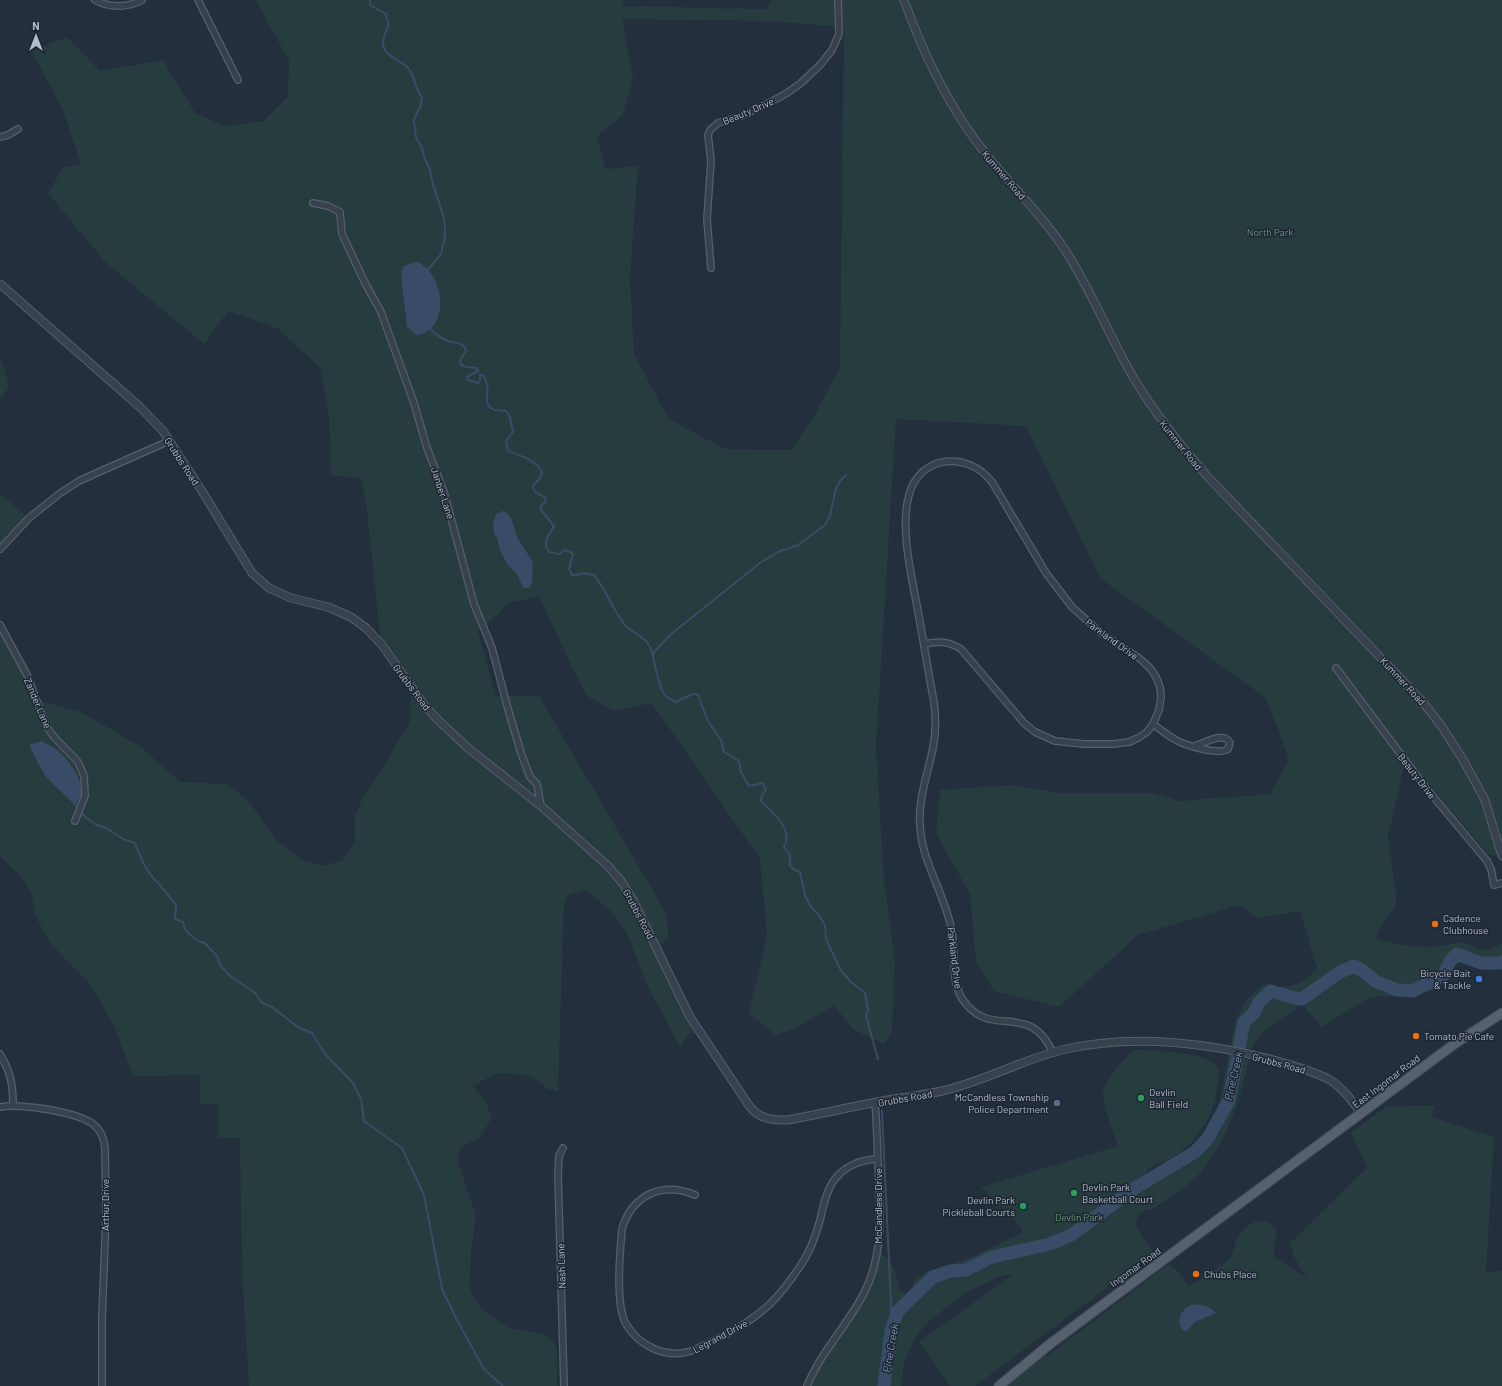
<svg xmlns="http://www.w3.org/2000/svg" width="1502" height="1386" viewBox="0 0 1502 1386" font-family="Barlow,sans-serif">
	<style>
		.green { fill: #263c3f; fill-rule: evenodd }
		.water { fill: #394c67 }
		.lines { fill: none; stroke-linecap: round; stroke-linejoin: round }
		.stream { stroke: #394c67; stroke-width: 2 }
		.river { stroke: #394c67; stroke-width: 13 }
		.minor-casing { stroke: #565f6c; stroke-width: 8 }
		.tertiary-casing { stroke: #565f6c; stroke-width: 9 }
		.primary-casing { stroke: #414a57; stroke-width: 11 }
		.minor { stroke: #38414e; stroke-width: 5.5 }
		.tertiary { stroke: #38414e; stroke-width: 7 }
		.primary { stroke: #56606e; stroke-width: 9 }
		.food-dot { fill: #e8710a; stroke: #1d2633; stroke-width: 1.5 }
		.shop-dot { fill: #3f7fe0; stroke: #1d2633; stroke-width: 1.5 }
		.leisure-dot { fill: #2e9e5b; stroke: #1d2633; stroke-width: 1.5 }
		.service-dot { fill: #5c6f8a; stroke: #1d2633; stroke-width: 1.5 }
		.labels { text-anchor: middle; dominant-baseline: central; stroke-width: 3; stroke-linejoin: round; paint-order: stroke }
		.street-label { font-size: 10px; fill: #b4bcc9; stroke: #1d2633 }
		.park-label { font-size: 10px; fill: #6b9a76; stroke: #1d2633 }
		.poi-label { font-size: 10px; fill: #b4bcc9; stroke: #1d2633; text-anchor: start }
		.water-label { font-size: 11px; font-style: italic; fill: #7c92b1; stroke: #1d2633 }
	</style>
	<rect width="100%" height="100%" fill="#242f3e"/>
	<g class="green">
		<path d="M 256,0 L 622,0 L 623,6 L 766,9 L 772,0 L 1502,0 L 1502,854 L 1494,856 L 1488,854 L 1406,757 L 1388,837 L 1396,894 L 1396,906 L 1384,921 L 1376,938 C 1394,944 1415,948 1434,947 C 1443,947 1452,942 1461,943 C 1481,946 1482,956 1502,943 L 1502,969 L 1491,970 L 1466,964 L 1459,963 L 1455,966 L 1446,979 L 1434,990 L 1407,997 L 1385,996 L 1368,998 L 1322,1027 L 1302,1004 L 1260,1034 L 1251,1049 L 1231,1045 C 1232,1038 1233,1030 1235,1023 C 1239,1011 1254,985 1268,984 C 1272,984 1276,987 1280,987 C 1296,988 1307,979 1317,968 L 1300,911 L 1258,918 L 1239,905 L 1138,935 L 1059,1007 L 994,991 L 976,962 L 970,894 L 936,833 L 940,790 L 1013,785 L 1059,793 L 1153,793 L 1178,801 L 1270,794 L 1289,760 L 1266,698 L 1100,578 L 1026,426 L 896,419 L 876,746 L 884,881 L 895,961 L 892,1031 L 884,1044 L 853,1029 L 834,1005 L 795,1029 L 775,1035 L 749,1013 L 767,936 L 760,859 L 652,703 L 614,711 L 587,696 L 573,669 L 539,596 L 509,603 L 478,632 L 496,696 L 539,696 L 666,913 L 669,937 L 657,949 L 695,1026 L 680,1047 L 646,983 L 627,932 L 608,908 L 585,890 L 568,895 L 564,901 L 558,1091 L 548,1089 L 531,1076 L 497,1073 L 473,1086 L 486,1102 L 492,1118 L 479,1138 L 461,1147 L 457,1160 L 476,1215 L 471,1252 L 470,1289 L 481,1309 L 509,1328 L 544,1334 L 553,1341 L 557,1349 L 557,1386 L 249,1386 L 242,1271 L 240,1138 L 218,1138 L 218,1104 L 200,1104 L 200,1075 L 133,1076 L 114,1025 L 90,984 L 50,943 L 35,915 L 32,894 L 20,875 L 0,857 L 0,625 L 36,700 L 83,713 L 141,747 L 180,782 L 226,784 L 248,800 L 275,839 L 303,861 L 323,866 L 343,860 L 355,842 L 355,816 L 364,795 L 382,770 L 410,721 L 411,678 L 380,636 L 367,511 L 361,478 L 331,475 L 329,416 L 321,369 L 277,328 L 228,311 L 204,344 L 105,262 L 48,193 L 63,168 L 81,164 L 64,113 L 32,51 L 67,37 L 100,71 L 163,60 L 195,113 L 225,126 L 264,121 L 288,97 L 289,61 ZM 622,19 L 766,21 L 844,27 L 840,367 L 816,413 L 791,450 L 725,449 L 669,419 L 634,354 L 630,277 L 638,166 L 605,169 L 597,136 L 623,115 L 633,77 Z"/>
		<path d="M 0,360 L 2,362 L 9,387 L 0,400 Z"/>
		<path d="M 0,494 L 29,518 L 0,549 Z"/>
		<path d="M 1133,1050 C 1150,1050 1201,1052 1214,1064 C 1216,1066 1218,1069 1219,1071 L 1215,1101 L 1206,1123 L 1191,1143 L 1171,1159 L 1148,1168 L 1147,1174 L 1183,1160 L 1206,1140 L 1218,1115 L 1228,1056 L 1249,1060 C 1240,1099 1225,1150 1195,1178 C 1183,1190 1167,1199 1153,1209 C 1140,1210 1138,1214 1135,1226 L 1154,1253 L 975,1386 L 950,1386 L 919,1342 L 1012,1275 L 1003,1275 L 965,1293 L 928,1322 L 915,1338 L 904,1363 L 901,1386 L 807,1386 L 858,1305 L 877,1251 C 899,1266 893,1270 900,1292 L 906,1293 L 911,1289 L 915,1280 L 928,1271 L 965,1260 L 1023,1232 L 1021,1227 L 981,1187 L 1118,1146 C 1114,1133 1102,1105 1103,1093 C 1104,1080 1124,1060 1133,1050 Z"/>
		<path d="M 1408,1106 L 1435,1106 L 1432,1117 L 1494,1137 L 1486,1272 L 1502,1271 L 1502,1386 L 999,1386 L 1044,1349 L 1047,1356 L 1169,1264 L 1182,1276 L 1188,1287 C 1202,1278 1217,1270 1229,1259 C 1234,1254 1234,1245 1237,1239 C 1246,1222 1266,1213 1277,1232 L 1274,1249 L 1274,1257 L 1307,1278 L 1294,1257 L 1290,1243 L 1367,1168 L 1351,1132 L 1386,1107 Z"/>
	</g>
	<g class="water">
		<path d="M 417,262 C 445,273 451,331 416,335 L 407,327 L 401,276 L 403,267 L 409,264 Z"/>
		<path d="M 502,511 L 506,512 L 511,518 L 518,539 L 533,562 L 532,583 L 529,588 L 523,588 L 517,574 L 507,564 L 499,548 L 498,540 L 494,533 L 493,524 L 496,514 Z"/>
		<path d="M 41,741 C 45,743 49,745 53,747 C 66,755 84,779 81,795 C 81,798 77,802 75,805 L 47,778 L 40,767 L 29,745 Z"/>
		<path d="M 1192,1305 C 1201,1304 1210,1306 1216,1313 L 1195,1322 L 1187,1331 L 1184,1331 C 1174,1322 1181,1309 1192,1305 Z"/>
	</g>
	<g class="lines">
		<g class="stream">
			<path d="M 370,0 L 370,5 L 386,14 C 387,18 388,22 388,26 C 387,32 382,38 383,44 C 385,58 401,59 409,69 C 415,78 415,89 422,97 L 420,108 L 417,113 L 414,120 L 416,137 L 422,148 L 424,157 L 430,170 L 433,184 L 444,218 L 445,228 L 445,236 L 441,254 L 427,271"/>
			<path d="M 430,328 C 434,334 441,338 448,341 C 456,344 463,341 466,351 L 461,359 L 460,364 L 466,367 L 477,368 L 478,371 L 467,377 L 468,380 L 478,383 L 480,381 L 480,375 L 483,375 C 496,392 473,411 506,411 L 510,417 L 513,432 L 506,441 L 508,451 C 519,455 537,461 542,472 L 540,478 L 533,486 L 535,492 L 546,498 L 545,502 L 541,506 L 541,510 L 554,526 C 549,535 542,543 549,552 L 559,554 L 564,550 L 570,552 L 573,554 L 569,569 L 572,575 L 577,575 L 584,573 L 594,575 C 607,591 612,609 625,625 C 632,633 646,637 650,647 C 655,659 657,683 663,692 C 665,697 670,699 675,702 L 693,694 L 698,695 L 708,721 L 721,740 L 724,752 L 739,761 L 741,772 L 749,786 L 763,783 L 766,790 L 762,795 L 761,801 C 773,812 794,830 784,847 L 790,855 L 790,866 L 793,869 L 800,872 L 805,895 L 811,907 L 818,914 L 825,925 L 826,939 L 840,969 L 851,982 L 865,993 L 868,1011 L 866,1016 L 878,1059"/>
			<path d="M 653,655 L 655,651 L 670,635 L 760,563 L 778,552 L 798,545 L 825,525 L 830,516 L 836,488 L 840,481 L 846,475"/>
			<path d="M 75,805 L 85,817 L 95,824 L 106,828 L 125,840 L 135,843 C 139,853 143,865 150,874 C 155,880 174,900 176,906 C 176,910 175,915 175,919 L 183,922 L 185,929 L 188,933 L 198,941 L 205,943 L 212,951 L 217,956 L 220,965 L 229,975 L 255,993 L 262,1003 L 272,1007 L 299,1028 L 312,1033 L 325,1054 L 353,1083 L 361,1099 L 364,1121 L 402,1148 L 424,1195 L 442,1289 L 457,1320 L 484,1369 L 503,1386"/>
			<path d="M 882,1111 L 892,1326"/>
		</g>
		<path class="river" d="M 884,1386 L 891,1330 L 898,1311 L 933,1277 L 950,1271 L 966,1270 L 992,1257 L 1050,1244 L 1071,1235 L 1135,1188 L 1195,1152 L 1208,1138 L 1229,1100 L 1244,1022 L 1254,1013 L 1259,1002 L 1271,991 C 1283,994 1289,998 1302,999 L 1338,973 L 1354,966 L 1363,971 L 1375,981 L 1397,990 L 1413,991 L 1444,975 L 1450,961 L 1457,954 L 1481,963 L 1500,963 L 1502,962"/>
		<g class="minor-casing">
			<g id="minor">
				<path d="M 95,0 C 109,8 128,8 142,0"/>
				<path d="M 198,0 L 238,80"/>
				<path d="M 0,137 L 8,135 L 18,129"/>
				<path d="M 313,203 L 328,206 L 340,212 L 342,234 L 365,283 L 381,312 L 414,403 L 427,448 L 444,492 L 474,604 L 492,648 L 508,709 L 521,753 L 530,777 L 537,784 L 541,806"/>
				<path d="M 711,268 L 707,219 L 711,161 L 708,135 L 710,130 L 718,123 L 741,116 L 769,103 L 787,93 L 801,83 L 820,65 L 832,50 L 839,34 L 838,0"/>
				<path d="M 0,549 L 29,518 L 59,494 L 79,481 L 101,471 L 169,441"/>
				<path d="M 0,625 L 27,675 L 46,726 L 54,737 L 78,762 L 84,776 L 85,796 L 75,821"/>
				<path d="M 924,644 C 938,641 948,641 961,649 L 1024,723 L 1035,732 L 1055,741 L 1084,744 L 1114,744 L 1129,742 L 1138,738 L 1147,732 L 1153,724 L 1159,710 L 1161,697 L 1160,687 L 1156,677 L 1150,668 L 1139,658 L 1102,634 L 1072,607 L 1046,573 L 992,482 C 968,451 920,454 909,495 C 900,527 911,574 917,606 C 923,638 928,671 934,702 C 936,717 936,733 933,748 C 928,773 918,799 920,825 C 921,861 946,896 952,932 C 956,953 950,981 963,1000 C 991,1041 1029,999 1053,1053"/>
				<path d="M 1336,668 L 1426,788 L 1487,861 L 1491,869 L 1494,885 L 1502,883"/>
				<path d="M 1153,724 C 1162,731 1172,739 1182,743 C 1192,747 1219,755 1228,749 L 1230,743 C 1223,730 1204,744 1194,746"/>
				<path d="M 0,1054 C 11,1073 13,1084 13,1106"/>
				<path d="M 0,1107 C 20,1103 77,1112 93,1124 C 101,1130 104,1138 105,1148 L 106,1214 L 102,1319 L 102,1386"/>
				<path d="M 563,1148 L 559,1156 L 558,1175 L 564,1386"/>
				<path d="M 695,1195 C 662,1181 632,1195 622,1229 C 620,1252 615,1305 626,1324 C 639,1346 666,1359 691,1351 C 701,1348 711,1342 721,1337 C 739,1328 756,1317 771,1303 C 784,1290 794,1276 804,1260 C 811,1249 815,1237 819,1224 C 823,1209 825,1192 835,1179 C 846,1165 860,1160 877,1159"/>
				<path d="M 807,1386 C 821,1352 846,1327 863,1295 C 885,1254 880,1208 878,1164 C 877,1143 877,1123 875,1103"/>
			</g>
		</g>
		<g class="tertiary-casing">
			<g id="tertiary">
				<path d="M 904,0 C 923,53 947,104 982,149 C 1007,182 1038,210 1061,244 C 1091,288 1109,337 1136,382 C 1157,416 1181,446 1207,476 L 1423,702 L 1442,727 L 1462,758 L 1485,800 L 1502,856"/>
				<path d="M 0,284 L 140,407 L 163,431 L 202,491 L 252,573 L 269,588 L 291,598 L 328,607 L 351,617 L 366,628 L 382,645 L 425,706 L 439,721 L 468,748 L 541,806 L 608,866 L 621,881 L 633,900 L 690,1017 L 750,1107 C 760,1119 771,1120 787,1120 C 821,1114 854,1106 888,1100 C 906,1097 924,1095 942,1091 C 983,1082 1021,1060 1062,1050 C 1134,1033 1215,1043 1284,1063 C 1300,1068 1316,1072 1330,1080 C 1343,1088 1352,1101 1361,1113"/>
			</g>
		</g>
		<g class="primary-casing">
			<path id="primary" d="M 999,1386 L 1050,1344 L 1453,1045 L 1502,1013"/>
		</g>
		<use href="#minor" class="minor"/>
		<use href="#tertiary" class="tertiary"/>
		<use href="#primary" class="primary"/>
	</g>
	<g class="food-dot">
		<circle cx="1435" cy="924" r="4"/>
		<circle cx="1416" cy="1036" r="4"/>
		<circle cx="1196" cy="1274" r="4"/>
	</g>
	<circle class="shop-dot" cx="1479" cy="979" r="4"/>
	<g class="leisure-dot">
		<circle cx="1141" cy="1098" r="4"/>
		<circle cx="1074" cy="1193" r="4"/>
		<circle cx="1023" cy="1206" r="4"/>
	</g>
	<circle class="service-dot" cx="1057" cy="1103" r="4"/>
	<g class="labels">
		<g class="street-label">
			<text transform="translate(748 111) rotate(-23)">Beauty Drive</text>
			<text transform="translate(1004 175) rotate(49)">Kummer Road</text>
			<text transform="translate(1181 445) rotate(51)">Kummer Road</text>
			<text transform="translate(182 461) rotate(57)">Grubbs Road</text>
			<text transform="translate(443 493) rotate(72)">Janber Lane</text>
			<text transform="translate(1112 639) rotate(36)">Parkland Drive</text>
			<text transform="translate(1403 681) rotate(47)">Kummer Road</text>
			<text transform="translate(412 687) rotate(53)">Grubbs Road</text>
			<text transform="translate(38 703) rotate(67)">Zander Lane</text>
			<text transform="translate(1417 776) rotate(52)">Beauty Drive</text>
			<text transform="translate(639 914) rotate(62)">Grubbs Road</text>
			<text transform="translate(955 958) rotate(83)">Parkland Drive</text>
			<text transform="translate(1279 1063) rotate(15)">Grubbs Road</text>
			<text transform="translate(1386 1081) rotate(-37)">East Ingomar Road</text>
			<text transform="translate(905 1098) rotate(-10)">Grubbs Road</text>
			<text transform="translate(105 1205) rotate(-90)">Arthur Drive</text>
			<text transform="translate(878 1206) rotate(-90)">McCandless Drive</text>
			<text transform="translate(561 1266) rotate(-92)">Nash Lane</text>
			<text transform="translate(1135 1267) rotate(-36)">Ingomar Road</text>
			<text transform="translate(720 1336) rotate(-28)">Legrand Drive</text>
		</g>
		<g class="park-label">
			<text x="1270" y="232">North Park</text>
			<text x="1079" y="1217">Devlin Park</text>
		</g>
		<g class="poi-label">
			<text x="1443" y="918">Cadence<tspan x="1443" dy="12">Clubhouse</tspan></text>
			<text x="1471" y="973" text-anchor="end">Bicycle Bait<tspan x="1471" dy="12">&amp; Tackle</tspan></text>
			<text x="1424" y="1036">Tomato Pie Cafe</text>
			<text x="1149" y="1092">Devlin<tspan x="1149" dy="12">Ball Field</tspan></text>
			<text x="1049" y="1097" text-anchor="end">McCandless Township<tspan x="1049" dy="12">Police Department</tspan></text>
			<text x="1082" y="1187">Devlin Park<tspan x="1082" dy="12">Basketball Court</tspan></text>
			<text x="1015" y="1200" text-anchor="end">Devlin Park<tspan x="1015" dy="12">Pickleball Courts</tspan></text>
			<text x="1204" y="1274">Chubs Place</text>
		</g>
		<g class="water-label">
			<text transform="translate(1233 1076) rotate(-77)">Pine Creek</text>
			<text transform="translate(890 1348) rotate(-80)">Pine Creek</text>
		</g>
	</g>
	<g transform="translate(36 36)" stroke="#1d2633" stroke-width="3" paint-order="stroke">
	<path d="M0-3L7 15L0 10L-7 15Z" fill="#b4bcc9"/>
	<text y="-6" font-size="11" font-weight="bold" text-anchor="middle" fill="#b4bcc9">N</text>
	</g>
</svg>
